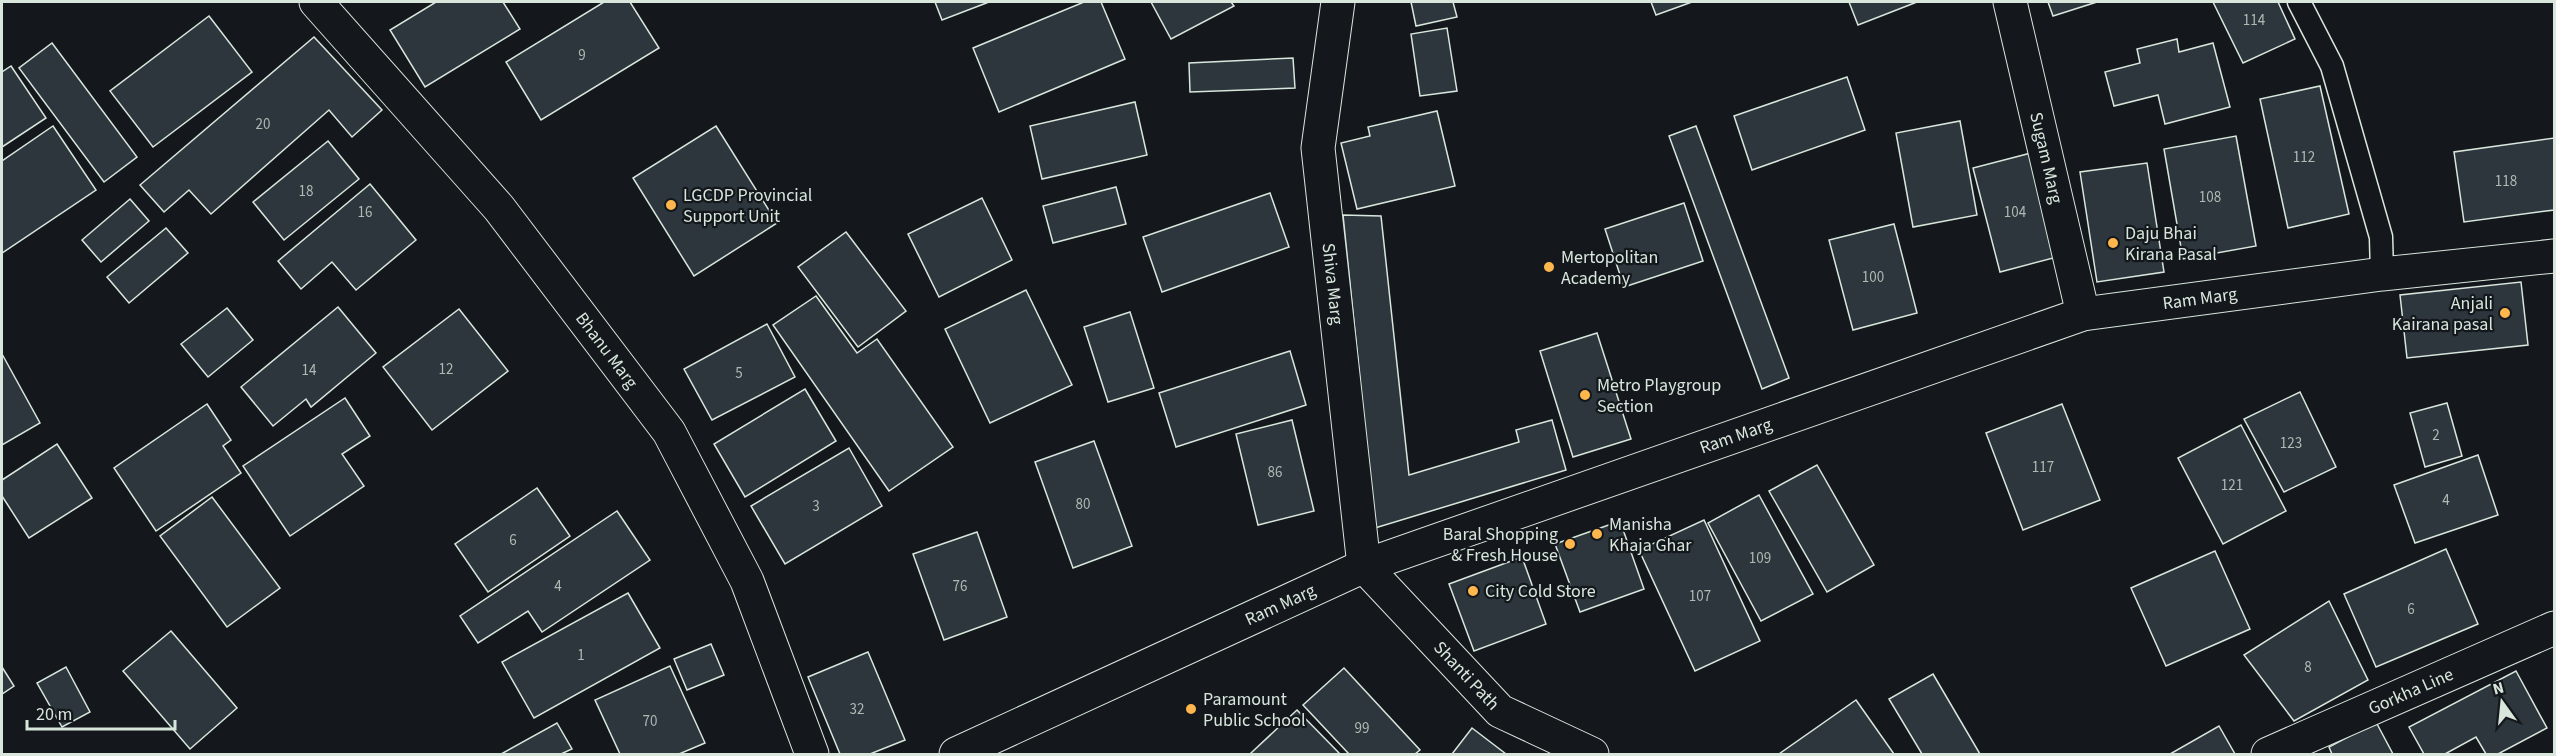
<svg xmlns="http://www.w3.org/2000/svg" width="2556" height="756" viewBox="0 0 2556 756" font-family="'Source Sans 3',sans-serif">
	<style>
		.building { fill: #2c363c; stroke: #d8e6dc; stroke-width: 1.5 }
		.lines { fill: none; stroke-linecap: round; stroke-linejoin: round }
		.lane-casing { stroke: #d8e6dc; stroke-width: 25 }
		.street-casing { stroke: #d8e6dc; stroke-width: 35 }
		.lane { stroke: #14181c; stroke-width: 22 }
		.street { stroke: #14181c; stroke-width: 33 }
		.poi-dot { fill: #ffb74d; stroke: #14181c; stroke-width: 2 }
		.labels { text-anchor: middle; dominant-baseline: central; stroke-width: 4.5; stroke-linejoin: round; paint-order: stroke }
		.number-label { font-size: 15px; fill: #adbab4 }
		.street-label { font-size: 18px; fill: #d8e6dc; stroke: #14181c }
		.poi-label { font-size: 18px; fill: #d8e6dc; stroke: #14181c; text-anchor: start }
	</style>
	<rect width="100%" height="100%" fill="#14181c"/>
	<g class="building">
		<path d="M 436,2 L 503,2 L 520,29 L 425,87 L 390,30 Z"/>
		<path d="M 604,2 L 630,2 L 659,48 L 541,120 L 506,62 Z"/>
		<path d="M 935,2 L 989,2 L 942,20 Z"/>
		<path d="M 1084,2 L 1101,2 L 1125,59 L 999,112 L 973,48 Z"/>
		<path d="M 1151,2 L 1231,2 L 1234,6 L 1171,39 Z"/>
		<path d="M 1411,2 L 1453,2 L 1457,17 L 1416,26 Z"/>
		<path d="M 1651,2 L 1692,2 L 1656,15 Z"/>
		<path d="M 1849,2 L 1917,2 L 1858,25 Z"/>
		<path d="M 2048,2 L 2097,2 L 2053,16 Z"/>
		<path d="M 2213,2 L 2278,2 L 2295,39 L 2243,63 Z"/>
		<path d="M 209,16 L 252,72 L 153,147 L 110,91 Z"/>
		<path d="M 1447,28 L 1457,91 L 1420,96 L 1411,34 Z"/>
		<path d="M 314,37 L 382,110 L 352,137 L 329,110 L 211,214 L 189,190 L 164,212 L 140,185 Z"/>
		<path d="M 2177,39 L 2179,52 L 2213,43 L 2230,107 L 2165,124 L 2158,95 L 2114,106 L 2105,72 L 2140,63 L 2137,49 Z"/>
		<path d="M 52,43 L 137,157 L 104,182 L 19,68 Z"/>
		<path d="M 1293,58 L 1295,88 L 1190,92 L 1189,63 Z"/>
		<path d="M 11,66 L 46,118 L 2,147 L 2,72 Z"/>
		<path d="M 1847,77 L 1865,130 L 1752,170 L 1734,116 Z"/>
		<path d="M 2320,86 L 2349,214 L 2288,228 L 2260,99 Z"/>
		<path d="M 1135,102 L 1147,155 L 1042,179 L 1030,126 Z"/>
		<path d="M 1437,111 L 1455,186 L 1357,209 L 1341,143 L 1370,136 L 1368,127 Z"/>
		<path d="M 1960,121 L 1977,215 L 1913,227 L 1896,133 Z"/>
		<path d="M 53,126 L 96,190 L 2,253 L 2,161 Z"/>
		<path d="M 716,126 L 777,223 L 694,276 L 633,178 Z"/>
		<path d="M 1696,126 L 1789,378 L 1762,389 L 1669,136 Z"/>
		<path d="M 2236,136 L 2256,246 L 2183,259 L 2164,149 Z"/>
		<path d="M 2554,138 L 2554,210 L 2464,222 L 2454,152 Z"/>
		<path d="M 328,141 L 359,179 L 284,240 L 253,202 Z"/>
		<path d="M 2031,153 L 2057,257 L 2000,272 L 1973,168 Z"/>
		<path d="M 2147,163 L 2164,272 L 2097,282 L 2080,172 Z"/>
		<path d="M 370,184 L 416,240 L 356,290 L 332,262 L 301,289 L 278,261 Z"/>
		<path d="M 1116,187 L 1126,224 L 1053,243 L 1043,206 Z"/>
		<path d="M 1270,193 L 1289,247 L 1162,292 L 1143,237 Z"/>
		<path d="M 982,198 L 1012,260 L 939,297 L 908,234 Z"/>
		<path d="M 130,199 L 149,221 L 101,262 L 82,240 Z"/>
		<path d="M 1684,203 L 1703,261 L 1624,287 L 1605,229 Z"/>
		<path d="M 1343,215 L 1381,216 L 1409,475 L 1519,442 L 1516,430 L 1552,420 L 1566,470 L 1375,528 Z"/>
		<path d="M 1894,224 L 1917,313 L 1853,330 L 1829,240 Z"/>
		<path d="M 166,228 L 188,253 L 129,303 L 107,277 Z"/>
		<path d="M 846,232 L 906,311 L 858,347 L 798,267 Z"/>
		<path d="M 2521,282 L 2528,345 L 2407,358 L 2400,295 Z"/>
		<path d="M 1026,290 L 1072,385 L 990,423 L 945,329 Z"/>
		<path d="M 816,296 L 857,353 L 877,339 L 953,447 L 889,491 L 773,325 Z"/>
		<path d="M 338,307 L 376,353 L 311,407 L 306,399 L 273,426 L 241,387 Z"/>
		<path d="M 227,308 L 253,340 L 208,377 L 181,344 Z"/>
		<path d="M 459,309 L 508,371 L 432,430 L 383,367 Z"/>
		<path d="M 1130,312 L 1154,388 L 1108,402 L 1084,327 Z"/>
		<path d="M 767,324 L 795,377 L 712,420 L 684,369 Z"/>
		<path d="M 1597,333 L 1631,439 L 1573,457 L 1540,351 Z"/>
		<path d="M 1290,351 L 1306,405 L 1176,447 L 1159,393 Z"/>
		<path d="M 2,354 L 40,423 L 2,445 Z"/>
		<path d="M 805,389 L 836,441 L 745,497 L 714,444 Z"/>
		<path d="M 2300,392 L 2336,467 L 2284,492 L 2244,419 Z"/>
		<path d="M 345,398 L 370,436 L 342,454 L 364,486 L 290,536 L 243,466 Z"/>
		<path d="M 2447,403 L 2462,456 L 2425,467 L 2410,413 Z"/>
		<path d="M 207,404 L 231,440 L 223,446 L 241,473 L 156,531 L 114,468 Z"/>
		<path d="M 2062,404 L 2100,500 L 2023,530 L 1986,433 Z"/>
		<path d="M 1292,420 L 1314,511 L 1258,525 L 1236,434 Z"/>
		<path d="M 2241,425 L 2286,511 L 2223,544 L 2178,458 Z"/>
		<path d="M 1094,441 L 1132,546 L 1073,568 L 1035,462 Z"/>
		<path d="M 57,444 L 92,498 L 29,538 L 2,496 L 2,480 Z"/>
		<path d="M 849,448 L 882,506 L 785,564 L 751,506 Z"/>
		<path d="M 2478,455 L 2498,515 L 2415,543 L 2394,485 Z"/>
		<path d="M 1817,465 L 1874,565 L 1827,592 L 1769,491 Z"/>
		<path d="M 537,488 L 570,536 L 488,592 L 455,544 Z"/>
		<path d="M 1759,495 L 1813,594 L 1761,621 L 1708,523 Z"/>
		<path d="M 212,497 L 280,588 L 227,627 L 160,536 Z"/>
		<path d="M 617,511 L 650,560 L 542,632 L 528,611 L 478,643 L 460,616 Z"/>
		<path d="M 1704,520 L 1760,641 L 1695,671 L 1639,550 Z"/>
		<path d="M 1620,521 L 1644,589 L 1580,612 L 1555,544 Z"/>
		<path d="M 977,532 L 1007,617 L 944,640 L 913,554 Z"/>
		<path d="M 2446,549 L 2478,624 L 2376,667 L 2344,594 Z"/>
		<path d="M 2215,551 L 2250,629 L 2166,666 L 2131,588 Z"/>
		<path d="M 1522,557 L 1546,624 L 1474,651 L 1449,584 Z"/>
		<path d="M 628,593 L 660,648 L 534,718 L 502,662 Z"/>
		<path d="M 2329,601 L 2368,680 L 2294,721 L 2244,655 Z"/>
		<path d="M 171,631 L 237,708 L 190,749 L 123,671 Z"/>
		<path d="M 711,644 L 724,675 L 687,690 L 674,659 Z"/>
		<path d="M 868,652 L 905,740 L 870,754 L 840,754 L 808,677 Z"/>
		<path d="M 670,666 L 705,743 L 679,754 L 620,754 L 595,700 Z"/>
		<path d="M 2,667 L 14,686 L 2,694 Z"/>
		<path d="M 66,667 L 90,712 L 62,727 L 37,683 Z"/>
		<path d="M 1344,668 L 1420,750 L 1415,754 L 1349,754 L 1303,705 Z"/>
		<path d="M 2516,671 L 2547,728 L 2498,754 L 2486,754 L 2476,737 L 2445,754 L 2424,754 L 2409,727 Z"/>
		<path d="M 1933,674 L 1980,754 L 1922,754 L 1889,699 Z"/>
		<path d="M 1856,700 L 1894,754 L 1779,754 Z"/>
		<path d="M 1297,710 L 1340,754 L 1252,754 L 1251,753 Z"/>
		<path d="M 2376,722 L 2393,754 L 2332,754 L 2329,747 Z"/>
		<path d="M 557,723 L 572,749 L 561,754 L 501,754 Z"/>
		<path d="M 2219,726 L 2235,754 L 2170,754 Z"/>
		<path d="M 1472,728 L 1506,754 L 1452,754 Z"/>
	</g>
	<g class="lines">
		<g class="lane-casing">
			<path id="lane" d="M 2299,2 L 2332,66 L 2381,237 L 2382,274"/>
		</g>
		<g class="street-casing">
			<g id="street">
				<path id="s1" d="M 316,2 L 499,208 L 669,432 L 747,581 L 812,754"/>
				<path id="s2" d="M 1338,2 L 1318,148 L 1364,566 L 1500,711 L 1592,754"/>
				<path id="s3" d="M 2010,2 L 2083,314"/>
				<path id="s4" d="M 956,754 L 1364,566 L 2083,314 L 2382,274 L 2554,256"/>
				<path id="s5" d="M 2268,754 L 2554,628"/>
			</g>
		</g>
		<use href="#lane" class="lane"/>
		<use href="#street" class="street"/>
	</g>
	<g class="poi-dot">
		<circle cx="671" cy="205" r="6"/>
		<circle cx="2113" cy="243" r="6"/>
		<circle cx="1549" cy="267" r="6"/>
		<circle cx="2505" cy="313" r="6"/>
		<circle cx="1585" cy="395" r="6"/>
		<circle cx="1597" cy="534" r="6"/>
		<circle cx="1570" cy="544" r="6"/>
		<circle cx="1473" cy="591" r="6"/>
		<circle cx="1191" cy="709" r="6"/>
	</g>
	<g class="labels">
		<g class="number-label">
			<text x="2254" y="20">114</text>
			<text x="582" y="55">9</text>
			<text x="263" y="124">20</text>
			<text x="2304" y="157">112</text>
			<text x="2506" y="181">118</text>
			<text x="306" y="191">18</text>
			<text x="2210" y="197">108</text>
			<text x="365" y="212">16</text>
			<text x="2015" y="212">104</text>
			<text x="1873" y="277">100</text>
			<text x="446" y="369">12</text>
			<text x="309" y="370">14</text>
			<text x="739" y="373">5</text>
			<text x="2436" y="435">2</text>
			<text x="2291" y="443">123</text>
			<text x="2043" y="467">117</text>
			<text x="1275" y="472">86</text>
			<text x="2232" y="485">121</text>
			<text x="2446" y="500">4</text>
			<text x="1083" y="504">80</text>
			<text x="816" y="506">3</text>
			<text x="513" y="540">6</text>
			<text x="1760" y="558">109</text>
			<text x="558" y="586">4</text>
			<text x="960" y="586">76</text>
			<text x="1700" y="596">107</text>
			<text x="2411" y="609">6</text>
			<text x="581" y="655">1</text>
			<text x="2308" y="667">8</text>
			<text x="857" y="709">32</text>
			<text x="650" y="721">70</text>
			<text x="1362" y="728">99</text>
		</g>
		<g class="street-label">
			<text stroke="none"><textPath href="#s3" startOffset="160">Sugam Marg</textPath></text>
			<text stroke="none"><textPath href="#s2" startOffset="284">Shiva Marg</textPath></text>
			<text stroke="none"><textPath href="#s4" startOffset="1329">Ram Marg</textPath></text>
			<text stroke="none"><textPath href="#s1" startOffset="454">Bhanu Marg</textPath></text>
			<text stroke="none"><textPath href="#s4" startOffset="843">Ram Marg</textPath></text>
			<text stroke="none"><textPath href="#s4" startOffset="357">Ram Marg</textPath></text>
			<text stroke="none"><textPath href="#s2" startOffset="718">Shanti Path</textPath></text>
			<text stroke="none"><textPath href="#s5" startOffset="156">Gorkha Line</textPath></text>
		</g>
		<g class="poi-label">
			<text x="683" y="195">LGCDP Provincial<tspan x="683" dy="21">Support Unit</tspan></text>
			<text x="2125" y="233">Daju Bhai<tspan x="2125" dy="21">Kirana Pasal</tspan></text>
			<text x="1561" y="257">Mertopolitan<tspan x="1561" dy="21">Academy</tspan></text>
			<text x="2493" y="303" text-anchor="end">Anjali<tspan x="2493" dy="21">Kairana pasal</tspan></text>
			<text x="1597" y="385">Metro Playgroup<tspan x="1597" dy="21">Section</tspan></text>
			<text x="1609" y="524">Manisha<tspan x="1609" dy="21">Khaja Ghar</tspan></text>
			<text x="1558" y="534" text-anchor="end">Baral Shopping<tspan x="1558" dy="21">&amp; Fresh House</tspan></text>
			<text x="1485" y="591">City Cold Store</text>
			<text x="1203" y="699">Paramount<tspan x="1203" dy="21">Public School</tspan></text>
		</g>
	</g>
	<rect width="2556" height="756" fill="none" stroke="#d8e6dc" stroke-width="6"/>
	<g transform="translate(2502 702) rotate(345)" stroke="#14181c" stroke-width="4.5" paint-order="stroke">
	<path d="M0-4.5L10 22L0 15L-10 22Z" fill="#d8e6dc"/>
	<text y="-9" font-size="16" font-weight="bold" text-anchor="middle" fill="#d8e6dc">N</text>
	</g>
	<path d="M27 720v9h148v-9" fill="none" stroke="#d8e6dc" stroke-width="3"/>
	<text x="36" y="720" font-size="18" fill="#d8e6dc" stroke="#14181c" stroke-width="4.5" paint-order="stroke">20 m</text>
</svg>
